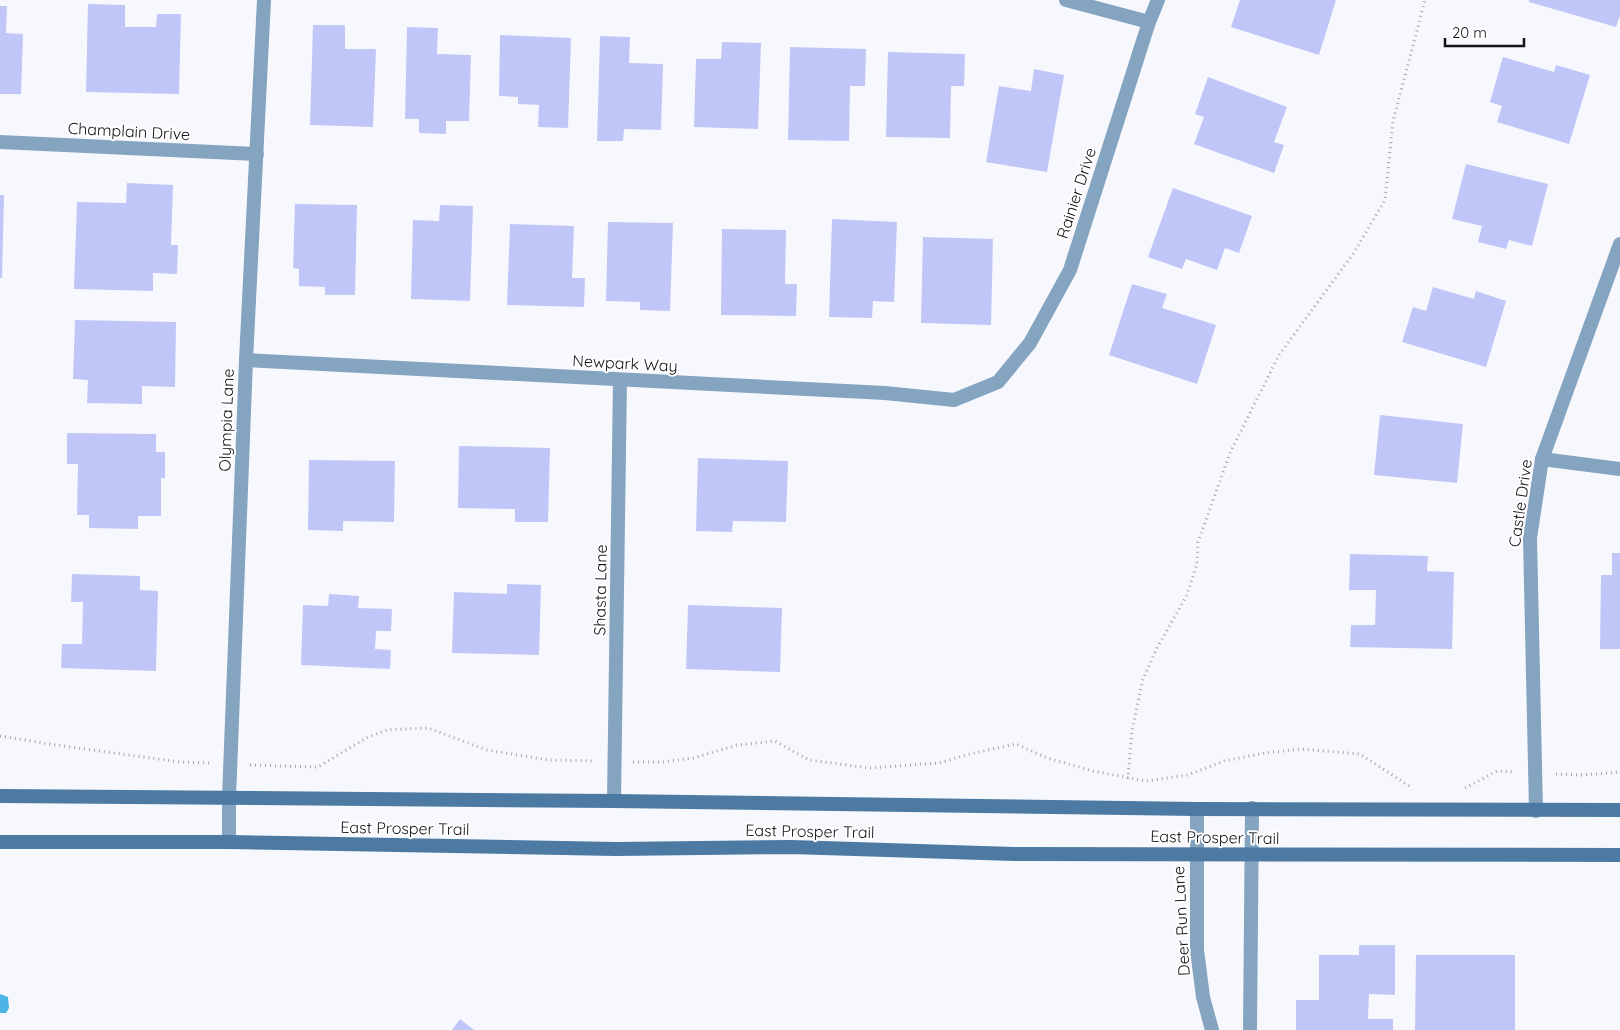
<svg xmlns="http://www.w3.org/2000/svg" width="1620" height="1030" viewBox="0 0 1620 1030" font-family="Quicksand,sans-serif">
	<style>
		.water { fill: #4db4e5 }
		.building { fill: #c1c6f9 }
		.lines { fill: none; stroke-linecap: round; stroke-linejoin: round }
		.path { stroke: #a3a4a9; stroke-width: 3; stroke-dasharray: 1 4; stroke-linecap: butt }
		.minor { stroke: #85a4c0; stroke-width: 14 }
		.secondary { stroke: #4c7aa2; stroke-width: 14 }
		.labels { text-anchor: middle; dominant-baseline: central; stroke-width: 4; stroke-linejoin: round; paint-order: stroke }
		.street-label { font-size: 16px; fill: #111215; stroke: #fff }
	</style>
	<rect width="100%" height="100%" fill="#f7f8fe"/>
	<path class="water" d="M 0,994 L 8,997 L 9,1008 L 6,1013 L 0,1013 Z"/>
	<g class="building">
		<path d="M 1240,0 L 1336,0 L 1319,55 L 1231,27 Z"/>
		<path d="M 1529,0 L 1620,0 L 1620,15 L 1616,27 L 1529,2 Z"/>
		<path d="M 88,4 L 125,5 L 125,27 L 156,27 L 157,14 L 181,14 L 179,94 L 86,92 Z"/>
		<path d="M 0,6 L 7,6 L 6,33 L 23,34 L 21,94 L 0,94 Z"/>
		<path d="M 313,25 L 345,25 L 345,49 L 376,49 L 373,127 L 310,125 Z"/>
		<path d="M 407,27 L 438,28 L 437,54 L 471,55 L 469,121 L 446,121 L 446,134 L 419,133 L 419,119 L 405,119 Z"/>
		<path d="M 500,35 L 571,38 L 568,128 L 538,127 L 539,105 L 518,104 L 518,97 L 499,96 Z"/>
		<path d="M 600,36 L 630,37 L 629,63 L 663,64 L 661,130 L 624,129 L 623,141 L 597,141 Z"/>
		<path d="M 722,42 L 761,43 L 758,129 L 694,127 L 696,59 L 721,59 Z"/>
		<path d="M 790,47 L 866,49 L 865,86 L 850,86 L 849,141 L 788,140 Z"/>
		<path d="M 888,52 L 965,54 L 964,86 L 951,86 L 950,138 L 886,137 Z"/>
		<path d="M 1503,57 L 1554,72 L 1556,65 L 1590,75 L 1569,144 L 1497,122 L 1502,106 L 1490,102 Z"/>
		<path d="M 1034,69 L 1064,75 L 1047,172 L 986,162 L 999,86 L 1031,91 Z"/>
		<path d="M 1208,77 L 1287,107 L 1274,142 L 1284,145 L 1274,173 L 1194,144 L 1204,117 L 1195,114 Z"/>
		<path d="M 1466,164 L 1548,184 L 1532,246 L 1509,240 L 1506,249 L 1478,242 L 1482,226 L 1452,219 Z"/>
		<path d="M 127,183 L 173,185 L 171,245 L 178,245 L 177,274 L 153,273 L 153,291 L 74,289 L 77,202 L 126,203 Z"/>
		<path d="M 1173,188 L 1252,216 L 1239,253 L 1225,248 L 1217,270 L 1186,259 L 1182,269 L 1148,257 Z"/>
		<path d="M 0,195 L 4,195 L 2,278 L 0,278 Z"/>
		<path d="M 295,204 L 357,205 L 355,295 L 325,295 L 325,287 L 299,286 L 299,269 L 293,268 Z"/>
		<path d="M 440,205 L 473,206 L 470,301 L 411,299 L 413,220 L 439,221 Z"/>
		<path d="M 832,219 L 897,222 L 894,302 L 873,301 L 872,318 L 829,317 Z"/>
		<path d="M 608,222 L 673,223 L 670,311 L 640,310 L 640,302 L 606,301 Z"/>
		<path d="M 510,224 L 574,226 L 572,278 L 585,278 L 584,307 L 507,305 Z"/>
		<path d="M 722,229 L 786,230 L 785,284 L 797,284 L 796,316 L 721,315 Z"/>
		<path d="M 923,237 L 993,239 L 991,325 L 921,323 Z"/>
		<path d="M 1132,284 L 1167,294 L 1162,308 L 1216,325 L 1197,384 L 1109,355 Z"/>
		<path d="M 1433,287 L 1474,299 L 1476,291 L 1506,301 L 1486,367 L 1402,342 L 1413,307 L 1426,311 Z"/>
		<path d="M 75,320 L 176,322 L 175,387 L 142,386 L 142,404 L 87,403 L 88,380 L 73,379 Z"/>
		<path d="M 1380,415 L 1463,424 L 1457,483 L 1374,475 Z"/>
		<path d="M 67,433 L 156,434 L 156,452 L 165,452 L 165,478 L 161,478 L 161,516 L 138,516 L 138,529 L 89,528 L 89,515 L 77,515 L 78,464 L 67,464 Z"/>
		<path d="M 459,446 L 550,448 L 548,522 L 515,522 L 515,509 L 458,508 Z"/>
		<path d="M 698,458 L 788,461 L 786,522 L 733,521 L 732,532 L 696,531 Z"/>
		<path d="M 309,460 L 395,461 L 394,522 L 343,521 L 343,531 L 308,530 Z"/>
		<path d="M 1612,553 L 1620,553 L 1620,649 L 1600,649 L 1601,575 L 1612,575 Z"/>
		<path d="M 1350,554 L 1428,556 L 1427,571 L 1454,572 L 1452,649 L 1350,647 L 1351,625 L 1375,625 L 1376,590 L 1349,590 Z"/>
		<path d="M 72,574 L 140,576 L 140,590 L 158,591 L 156,671 L 61,668 L 62,644 L 82,644 L 83,602 L 71,602 Z"/>
		<path d="M 507,584 L 541,585 L 539,655 L 452,653 L 454,592 L 507,594 Z"/>
		<path d="M 329,594 L 359,596 L 358,608 L 392,609 L 391,631 L 376,631 L 375,649 L 391,650 L 390,669 L 301,665 L 303,605 L 328,606 Z"/>
		<path d="M 688,605 L 782,608 L 780,672 L 686,669 Z"/>
		<path d="M 1359,945 L 1395,945 L 1395,995 L 1369,994 L 1368,1019 L 1393,1019 L 1393,1030 L 1296,1030 L 1296,1000 L 1319,1000 L 1319,955 L 1359,955 Z"/>
		<path d="M 1416,955 L 1515,955 L 1515,1030 L 1415,1030 Z"/>
		<path d="M 460,1019 L 474,1030 L 452,1030 Z"/>
	</g>
	<g class="lines">
		<g class="path">
			<path d="M 0,736 L 49,744 L 180,762 L 211,763"/>
			<path d="M 633,762 L 663,762 L 693,758 L 737,745 L 775,741 L 809,760 L 869,768 L 939,763 L 970,754 L 1016,744 L 1047,758 L 1093,771 L 1146,781 L 1188,775 L 1224,761 L 1265,753 L 1301,749 L 1360,754 L 1412,788"/>
			<path d="M 250,765 L 318,767 L 366,738 L 387,730 L 428,728 L 487,750 L 548,760 L 595,761"/>
			<path d="M 1556,774 L 1583,775 L 1620,772"/>
			<path d="M 1128,779 L 1132,730 L 1143,679 L 1157,648 L 1187,595 L 1197,563 L 1198,542 L 1230,453 L 1279,355 L 1353,254 L 1385,200 L 1393,121 L 1425,0"/>
			<path d="M 1465,788 L 1497,771 L 1515,772"/>
		</g>
		<g class="minor">
			<path d="M 1066,0 L 1149,22"/>
			<path d="M 0,142 L 257,154"/>
			<path d="M 246,360 L 885,393 L 954,400 L 998,382 L 1030,343 L 1070,270 L 1149,22 L 1158,0"/>
			<path d="M 1542,459 L 1620,469"/>
			<path d="M 614,801 L 620,380"/>
			<path d="M 1197,809 L 1197,950 L 1203,997 L 1212,1030"/>
			<path d="M 1536,811 L 1530,538 L 1542,459 L 1620,244"/>
			<path d="M 229,842 L 229,798 L 246,360 L 264,0"/>
			<path d="M 1250,1030 L 1252,808"/>
		</g>
		<g class="secondary">
			<path d="M 0,796 L 614,801 L 1197,809 L 1620,810"/>
			<path d="M 0,842 L 229,842 L 616,849 L 791,847 L 1014,854 L 1620,855"/>
		</g>
	</g>
	<g class="labels">
		<g class="street-label">
			<text transform="translate(129 131) rotate(3)">Champlain Drive</text>
			<text transform="translate(1076 193) rotate(-72)">Rainier Drive</text>
			<text transform="translate(625 363) rotate(3)">Newpark Way</text>
			<text transform="translate(226 420) rotate(-88)">Olympia Lane</text>
			<text transform="translate(1520 503) rotate(-82)">Castle Drive</text>
			<text transform="translate(600 590) rotate(-89)">Shasta Lane</text>
			<text transform="translate(405 828) rotate(1)">East Prosper Trail</text>
			<text transform="translate(810 831) rotate(1)">East Prosper Trail</text>
			<text transform="translate(1215 837) rotate(1)">East Prosper Trail</text>
			<text transform="translate(1181 921) rotate(-93)">Deer Run Lane</text>
		</g>
	</g>
	<path d="M1445 38v8h79v-8" fill="none" stroke="#111215" stroke-width="2.5"/>
	<text x="1452" y="38" font-size="15" fill="#111215" stroke="#ffffff" stroke-width="4" paint-order="stroke">20 m</text>
</svg>
